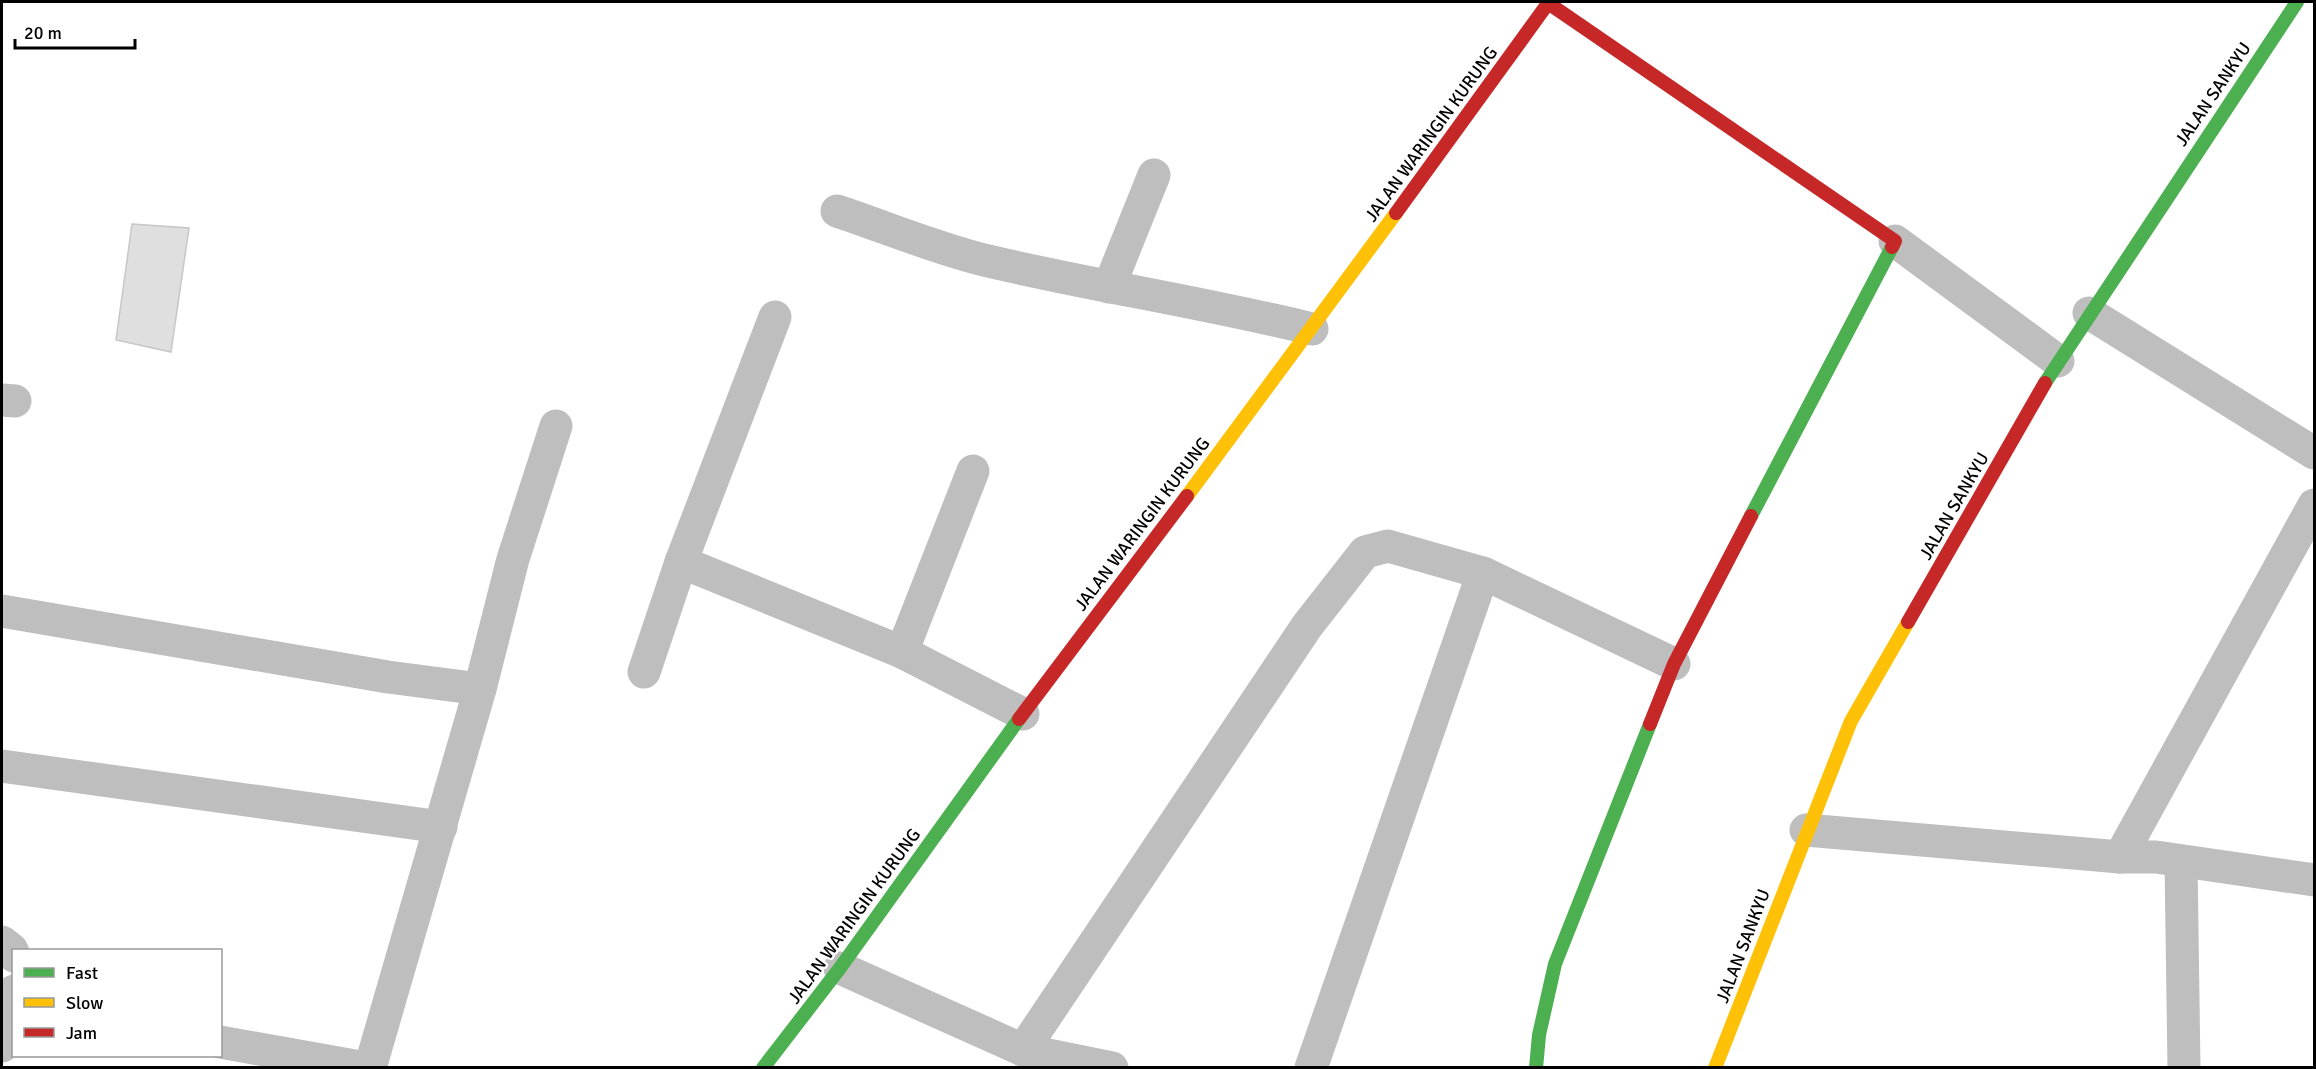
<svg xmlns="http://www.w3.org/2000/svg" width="2316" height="1069" viewBox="0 0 2316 1069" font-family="Signika,sans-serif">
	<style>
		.building { fill: #dfdfdf; stroke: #c7c7c7; stroke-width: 1.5 }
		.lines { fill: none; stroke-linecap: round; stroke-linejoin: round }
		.street { stroke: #bebebe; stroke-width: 33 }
		.fast { stroke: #4caf50; stroke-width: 14 }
		.slow { stroke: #ffc107; stroke-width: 14 }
		.jam { stroke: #c62828; stroke-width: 14 }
		.labels { text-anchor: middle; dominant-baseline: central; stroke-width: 4.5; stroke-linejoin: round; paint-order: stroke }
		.street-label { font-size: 18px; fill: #000; stroke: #fff }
	</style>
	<rect width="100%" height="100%" fill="#fff"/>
	<path class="building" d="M 132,224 L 189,228 L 171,352 L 116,340 Z"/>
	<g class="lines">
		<g class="street">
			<path d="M 837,211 C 885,227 935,248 984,260 C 1093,286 1203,302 1312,329"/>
			<path d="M 1895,241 L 2058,361"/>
			<path d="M 1109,287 L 1154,175"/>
			<path d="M 2089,313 L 2314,453"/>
			<path d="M 775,317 L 681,562 L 902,652 L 1023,714"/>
			<path d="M 2,400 L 15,401"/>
			<path d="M 2,611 L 388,677 L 480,689"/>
			<path d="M 902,652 L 973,471"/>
			<path d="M 644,672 L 681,562"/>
			<path d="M 2,766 L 441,827"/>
			<path d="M 1806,830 L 2120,857 L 2156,857 L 2314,880"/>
			<path d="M 2120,857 L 2314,505"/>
			<path d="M 2181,861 L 2184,1068"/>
			<path d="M 2,942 L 12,950 L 14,956"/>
			<path d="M 840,968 L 1023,1050 L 1112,1068"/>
			<path d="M 220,1042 L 366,1068"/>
			<path d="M 2,1046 L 14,991"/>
			<path d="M 1023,1050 L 1307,626 L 1365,552 L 1388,546 L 1483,573 L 1674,664"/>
			<path d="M 370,1068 L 480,689 L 513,559 L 556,426"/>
			<path d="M 1311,1068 L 1483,573"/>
		</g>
		<g class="fast">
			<path d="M 2045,383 L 2297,2"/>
			<path d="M 1751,516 L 1892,247"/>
			<path d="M 763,1068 L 840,968 L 1019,719"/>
			<path d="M 1536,1068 L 1539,1035 L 1555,964 L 1650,724"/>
		</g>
		<g class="slow">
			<path d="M 1187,496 L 1396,213"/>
			<path d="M 1715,1068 L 1851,721 L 1908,622"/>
		</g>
		<g class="jam">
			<path d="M 1548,3 L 1895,241 L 1892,247"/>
			<path d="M 1396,213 L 1549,2"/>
			<path d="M 1908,622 L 2045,383"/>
			<path d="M 1019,719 L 1187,496"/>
			<path d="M 1650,724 L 1674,664 L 1751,516"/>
		</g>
	</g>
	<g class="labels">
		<g class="street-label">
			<text transform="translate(2213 94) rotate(-56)">JALAN SANKYU</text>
			<text transform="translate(1431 134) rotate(-54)">JALAN WARINGIN KURUNG</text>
			<text transform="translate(1954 506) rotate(-60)">JALAN SANKYU</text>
			<text transform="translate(1142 524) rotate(-53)">JALAN WARINGIN KURUNG</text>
			<text transform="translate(854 916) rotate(-54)">JALAN WARINGIN KURUNG</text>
			<text transform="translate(1743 946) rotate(-69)">JALAN SANKYU</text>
		</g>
	</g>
	<rect width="2316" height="1069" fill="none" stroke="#000000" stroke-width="6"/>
	<rect x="12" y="949" width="210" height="108" fill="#ffffff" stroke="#999999" stroke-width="1.5"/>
	<rect x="24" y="968" width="30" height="9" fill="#4caf50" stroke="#999999" stroke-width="1.5"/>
	<text x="66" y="979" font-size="18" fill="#000000">Fast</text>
	<rect x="24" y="998" width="30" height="9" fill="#ffc107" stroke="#999999" stroke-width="1.5"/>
	<text x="66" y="1009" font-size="18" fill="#000000">Slow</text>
	<rect x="24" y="1028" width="30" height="9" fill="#c62828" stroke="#999999" stroke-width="1.5"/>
	<text x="66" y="1039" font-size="18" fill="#000000">Jam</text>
	<path d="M15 39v9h120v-9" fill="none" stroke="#000000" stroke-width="3"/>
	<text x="24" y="39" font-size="18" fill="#000000" stroke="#ffffff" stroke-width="4.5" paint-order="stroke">20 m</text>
</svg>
